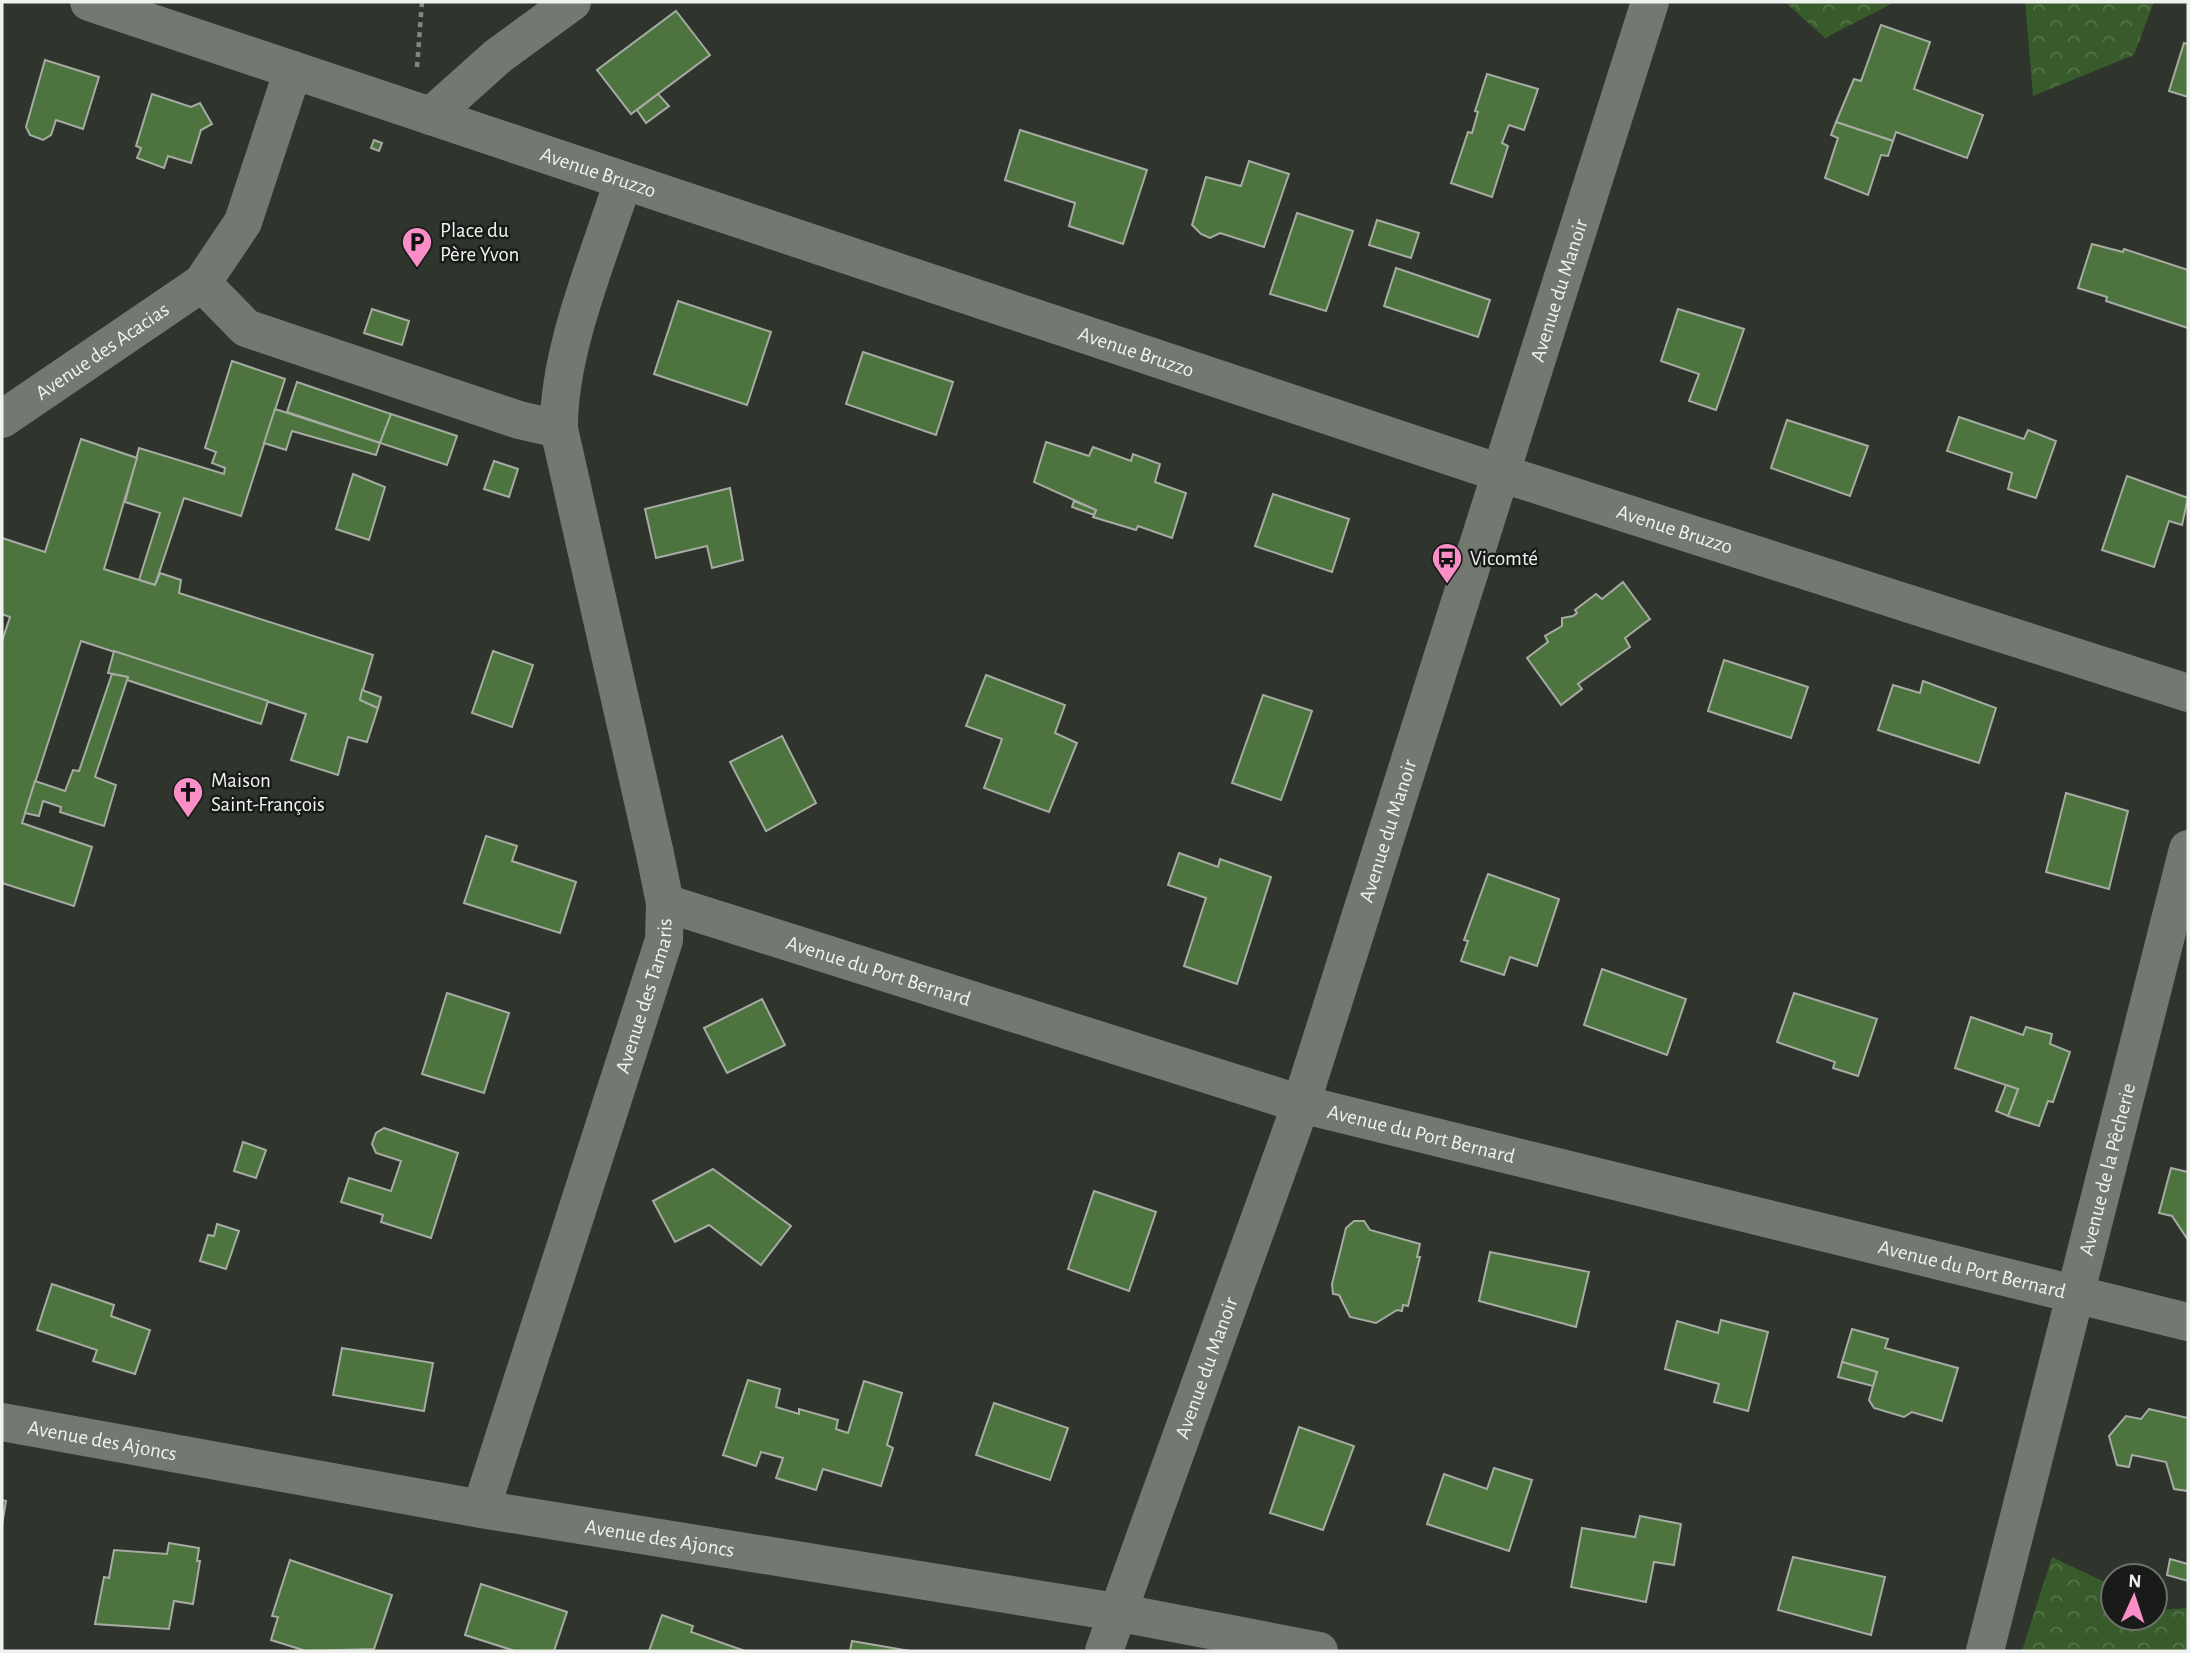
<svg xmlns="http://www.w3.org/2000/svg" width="2190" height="1653" viewBox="0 0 2190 1653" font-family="'Alegreya Sans',sans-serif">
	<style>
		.forest { fill: url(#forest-crowns) }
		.building { fill: #4d743e; stroke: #a6aca4; stroke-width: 2 }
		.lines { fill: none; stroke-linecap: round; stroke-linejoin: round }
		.path { stroke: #828680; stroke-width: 4.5; stroke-dasharray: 5 5; stroke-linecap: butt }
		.minor { stroke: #737971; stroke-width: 38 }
		.labels { text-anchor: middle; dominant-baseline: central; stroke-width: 5; stroke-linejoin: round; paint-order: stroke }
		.street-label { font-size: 21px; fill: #eff2ee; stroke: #181b18 }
		.poi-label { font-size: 21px; fill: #eff2ee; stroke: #181b18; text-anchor: start }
	</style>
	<defs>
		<pattern id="forest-crowns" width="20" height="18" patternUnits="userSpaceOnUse" patternTransform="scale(1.75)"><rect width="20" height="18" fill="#385b2b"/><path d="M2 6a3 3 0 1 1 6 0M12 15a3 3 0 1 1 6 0" fill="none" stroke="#55734a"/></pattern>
	</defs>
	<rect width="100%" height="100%" fill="#2f342d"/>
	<g class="forest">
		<path d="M 1785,2 L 1895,2 L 1825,38 Z"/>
		<path d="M 2025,2 L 2154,2 L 2134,55 L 2033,96 Z"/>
		<path d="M 2052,1557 L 2113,1586 L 2113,1618 L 2155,1618 L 2155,1607 L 2161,1610 L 2188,1608 L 2188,1651 L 2022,1651 Z"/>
	</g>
	<g class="building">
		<path d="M 676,11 L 710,55 L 631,114 L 597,70 Z"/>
		<path d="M 1881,25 L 1930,42 L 1914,89 L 1983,115 L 1967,158 L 1896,132 L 1893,141 L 1836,122 L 1854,79 L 1861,81 Z"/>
		<path d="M 2184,43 L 2188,44 L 2188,97 L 2169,91 Z"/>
		<path d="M 45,60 L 99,77 L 83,129 L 56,120 L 51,135 L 43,140 L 30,135 L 26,127 Z"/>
		<path d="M 1487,74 L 1538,89 L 1524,130 L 1509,125 L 1502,143 L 1508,146 L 1492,197 L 1451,183 L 1468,132 L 1472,133 L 1478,112 L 1475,111 Z"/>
		<path d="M 152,94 L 191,107 L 200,103 L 212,124 L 201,130 L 191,163 L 168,156 L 164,168 L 137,158 L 141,148 L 136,146 Z"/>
		<path d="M 658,94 L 669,106 L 646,123 L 637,110 Z"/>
		<path d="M 1836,122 L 1893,141 L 1888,156 L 1881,155 L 1868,195 L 1825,178 L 1838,138 L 1831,135 Z"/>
		<path d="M 1020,130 L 1147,170 L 1123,244 L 1069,226 L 1075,203 L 1005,180 Z"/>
		<path d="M 374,140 L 382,143 L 379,151 L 371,148 Z"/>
		<path d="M 1249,161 L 1289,174 L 1264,247 L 1220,233 L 1210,238 L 1201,234 L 1192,225 L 1206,177 L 1241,186 Z"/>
		<path d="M 1297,213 L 1353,231 L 1326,311 L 1270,294 Z"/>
		<path d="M 1377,220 L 1419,233 L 1411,258 L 1369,245 Z"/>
		<path d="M 2092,244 L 2123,252 L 2124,249 L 2188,270 L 2188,328 L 2106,301 L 2107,297 L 2078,288 Z"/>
		<path d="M 1396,268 L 1490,300 L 1478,337 L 1384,306 Z"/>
		<path d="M 678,301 L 771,332 L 747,405 L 654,374 Z"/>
		<path d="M 372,309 L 409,321 L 402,345 L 364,333 Z"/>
		<path d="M 1678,309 L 1744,329 L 1716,410 L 1689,401 L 1699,374 L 1661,361 Z"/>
		<path d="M 863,352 L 953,382 L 936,435 L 846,404 Z"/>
		<path d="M 232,361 L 285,379 L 241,516 L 184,498 L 155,585 L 139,580 L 160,513 L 125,502 L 139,448 L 224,474 L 225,468 L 212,463 L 216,452 L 205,448 Z"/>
		<path d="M 297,382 L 391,414 L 380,443 L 287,412 Z"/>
		<path d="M 275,409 L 380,443 L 376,455 L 292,431 L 286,450 L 264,443 Z"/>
		<path d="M 391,414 L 457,436 L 447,465 L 380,443 Z"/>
		<path d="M 1959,417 L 2024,439 L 2028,430 L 2056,441 L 2036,498 L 2008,489 L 2012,473 L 1947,451 Z"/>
		<path d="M 1787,420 L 1868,446 L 1850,496 L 1771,468 Z"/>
		<path d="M 81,439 L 137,458 L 104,569 L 155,585 L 160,573 L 181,580 L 179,593 L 373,655 L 360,700 L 378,708 L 367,742 L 348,737 L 338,775 L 291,760 L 306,714 L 81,641 L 22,823 L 92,847 L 74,906 L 2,883 L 2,641 L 10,617 L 2,614 L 2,538 L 45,552 Z"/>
		<path d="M 1046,442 L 1089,456 L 1093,447 L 1131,461 L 1133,454 L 1160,464 L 1155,482 L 1186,493 L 1172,538 L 1138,526 L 1136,530 L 1093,517 L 1096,510 L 1034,482 Z"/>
		<path d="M 494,461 L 518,469 L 509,497 L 484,489 Z"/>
		<path d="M 353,474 L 385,487 L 369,540 L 336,529 Z"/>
		<path d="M 2127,476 L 2188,498 L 2182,525 L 2169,521 L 2154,567 L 2102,550 Z"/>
		<path d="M 730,488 L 743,560 L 712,568 L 707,546 L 656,558 L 645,509 Z"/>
		<path d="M 1273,494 L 1349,519 L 1332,572 L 1255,546 Z"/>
		<path d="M 1074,501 L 1096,510 L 1094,515 L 1072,507 Z"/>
		<path d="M 1623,582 L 1650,619 L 1625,638 L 1630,647 L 1578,684 L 1582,689 L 1561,705 L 1527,658 L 1548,642 L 1545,636 L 1562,626 L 1562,618 L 1573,616 L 1577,613 L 1575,610 L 1596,594 L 1602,599 Z"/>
		<path d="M 114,651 L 268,701 L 261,724 L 127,680 L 128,677 L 108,673 Z"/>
		<path d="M 493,651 L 533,665 L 512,727 L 472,713 Z"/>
		<path d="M 1724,660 L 1808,687 L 1791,738 L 1708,711 Z"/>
		<path d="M 112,674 L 128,677 L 95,777 L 116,785 L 104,826 L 60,812 L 61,807 L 43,801 L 39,816 L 25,813 L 35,781 L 65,791 L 73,770 L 79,771 Z"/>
		<path d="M 986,675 L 1065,705 L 1055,733 L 1077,743 L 1049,812 L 984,788 L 1002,739 L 966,726 Z"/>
		<path d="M 1923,681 L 1996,708 L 1979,763 L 1878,730 L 1893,685 L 1920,693 Z"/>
		<path d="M 362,690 L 381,697 L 378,708 L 360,700 Z"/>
		<path d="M 1263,695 L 1312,711 L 1281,800 L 1232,783 Z"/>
		<path d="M 782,736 L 816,803 L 766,831 L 730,762 Z"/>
		<path d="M 2066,793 L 2128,811 L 2109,889 L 2046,872 Z"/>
		<path d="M 486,836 L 517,846 L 512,861 L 576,882 L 560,933 L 464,903 Z"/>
		<path d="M 1179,853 L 1218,867 L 1220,859 L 1271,877 L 1237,984 L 1184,966 L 1206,898 L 1168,885 Z"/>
		<path d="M 1488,874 L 1559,899 L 1537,966 L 1510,957 L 1504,975 L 1461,961 L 1468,941 L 1464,940 Z"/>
		<path d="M 1602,969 L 1686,999 L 1667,1055 L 1584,1025 Z"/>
		<path d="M 447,993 L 509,1013 L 484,1093 L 422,1074 Z"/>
		<path d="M 1794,993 L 1877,1019 L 1858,1076 L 1833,1068 L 1835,1062 L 1777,1042 Z"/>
		<path d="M 762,999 L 785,1045 L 727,1073 L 704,1028 Z"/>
		<path d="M 1971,1017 L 2023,1035 L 2026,1027 L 2052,1034 L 2050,1044 L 2070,1052 L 2053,1102 L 2048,1101 L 2039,1126 L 2008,1116 L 2018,1089 L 1955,1068 Z"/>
		<path d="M 2006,1085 L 2018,1089 L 2008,1116 L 1996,1111 Z"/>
		<path d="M 384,1128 L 458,1153 L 431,1238 L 381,1222 L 383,1215 L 341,1202 L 349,1178 L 391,1191 L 401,1161 L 376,1153 L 372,1144 L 376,1133 Z"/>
		<path d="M 243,1142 L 266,1150 L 256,1178 L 234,1171 Z"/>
		<path d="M 2171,1168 L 2188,1172 L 2188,1240 L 2172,1216 L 2159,1213 Z"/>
		<path d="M 713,1169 L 791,1226 L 761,1265 L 709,1225 L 675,1242 L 653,1201 Z"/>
		<path d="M 1094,1191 L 1156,1212 L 1129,1291 L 1068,1269 Z"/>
		<path d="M 1354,1221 L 1364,1221 L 1370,1230 L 1420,1244 L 1417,1257 L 1420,1257 L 1408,1306 L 1403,1305 L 1402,1311 L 1397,1310 L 1376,1323 L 1350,1317 L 1339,1295 L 1333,1294 L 1332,1284 L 1346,1228 Z"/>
		<path d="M 217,1224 L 239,1231 L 226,1269 L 200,1261 L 208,1235 L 214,1236 Z"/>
		<path d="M 1490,1252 L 1589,1272 L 1576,1327 L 1479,1301 Z"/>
		<path d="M 52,1284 L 114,1305 L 111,1316 L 150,1330 L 135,1374 L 93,1361 L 97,1350 L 37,1330 Z"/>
		<path d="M 1721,1320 L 1768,1332 L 1748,1411 L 1714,1402 L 1719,1384 L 1665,1369 L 1677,1321 L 1718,1333 Z"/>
		<path d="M 1852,1329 L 1888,1339 L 1885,1348 L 1958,1368 L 1942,1421 L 1912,1412 L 1904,1417 L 1874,1408 L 1869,1400 L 1877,1372 L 1842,1362 Z"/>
		<path d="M 342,1348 L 433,1363 L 424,1411 L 333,1395 Z"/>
		<path d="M 1842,1362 L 1877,1372 L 1873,1386 L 1838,1377 Z"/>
		<path d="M 748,1380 L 780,1389 L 776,1407 L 799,1414 L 799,1409 L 838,1420 L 836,1429 L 848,1433 L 864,1381 L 902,1393 L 887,1445 L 893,1448 L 881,1486 L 823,1469 L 816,1490 L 776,1478 L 783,1458 L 761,1452 L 756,1466 L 723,1455 Z"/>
		<path d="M 994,1403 L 1068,1428 L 1050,1480 L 976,1455 Z"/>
		<path d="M 2149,1409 L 2188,1418 L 2188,1491 L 2174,1489 L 2166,1462 L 2132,1455 L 2129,1467 L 2117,1465 L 2109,1436 L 2126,1416 L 2141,1419 Z"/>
		<path d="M 1299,1427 L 1354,1446 L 1323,1530 L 1270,1513 Z"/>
		<path d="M 1494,1468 L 1532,1480 L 1509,1551 L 1427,1524 L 1444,1474 L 1487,1489 Z"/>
		<path d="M 2,1500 L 6,1501 L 2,1525 Z"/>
		<path d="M 1640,1516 L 1681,1524 L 1674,1565 L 1654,1562 L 1646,1602 L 1571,1587 L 1582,1528 L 1635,1537 Z"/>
		<path d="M 169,1543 L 199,1548 L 197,1561 L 200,1561 L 193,1604 L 174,1601 L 169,1629 L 95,1624 L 104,1577 L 109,1578 L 114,1550 L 167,1554 Z"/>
		<path d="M 1793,1557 L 1885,1577 L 1871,1635 L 1778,1610 Z"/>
		<path d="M 2170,1559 L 2188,1564 L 2188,1581 L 2167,1575 Z"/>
		<path d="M 290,1560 L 392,1595 L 374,1649 L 306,1651 L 271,1640 L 278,1617 L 272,1616 Z"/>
		<path d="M 481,1584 L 567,1612 L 554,1651 L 515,1651 L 465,1635 Z"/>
		<path d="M 662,1615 L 693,1626 L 691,1632 L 745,1651 L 649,1651 Z"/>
		<path d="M 852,1641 L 910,1651 L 850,1651 Z"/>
	</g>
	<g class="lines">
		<path class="path" d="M 417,67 L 422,2"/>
		<g class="minor">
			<path id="s1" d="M 89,2 L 1500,473 L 2188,693"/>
			<path d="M 293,70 L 243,222 L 202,283 L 246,328 L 519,420 L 559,429 C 558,350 599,257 623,181"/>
			<path d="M 431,116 L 498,56 L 572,2"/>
			<path id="s2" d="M 2,419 L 202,283"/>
			<path id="s3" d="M 665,903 L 1301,1104 L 2188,1322"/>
			<path id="s4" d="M 2,1422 L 481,1509 L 1116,1612 L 1319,1651"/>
			<path id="s5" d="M 481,1509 L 664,940 L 665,903 L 655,854 L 559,429"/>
			<path id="s6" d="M 1104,1651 L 1301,1104 L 1650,2"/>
			<path id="s7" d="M 1985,1651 L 2188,849"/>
		</g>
	</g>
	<defs>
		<g id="parking-pin" transform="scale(1.575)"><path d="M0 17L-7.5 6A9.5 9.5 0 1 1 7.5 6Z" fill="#fa8fc8" stroke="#181b18"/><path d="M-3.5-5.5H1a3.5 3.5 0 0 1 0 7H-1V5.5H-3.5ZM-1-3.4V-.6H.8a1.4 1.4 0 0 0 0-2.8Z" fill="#111"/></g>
		<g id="bus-pin" transform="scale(1.575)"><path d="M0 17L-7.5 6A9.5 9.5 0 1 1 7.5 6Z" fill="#fa8fc8" stroke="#181b18"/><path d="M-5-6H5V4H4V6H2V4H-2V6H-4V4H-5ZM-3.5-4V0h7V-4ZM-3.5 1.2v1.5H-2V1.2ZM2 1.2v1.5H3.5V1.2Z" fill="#111"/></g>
		<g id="church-pin" transform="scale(1.575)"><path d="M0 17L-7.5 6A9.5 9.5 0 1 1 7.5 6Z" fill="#fa8fc8" stroke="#181b18"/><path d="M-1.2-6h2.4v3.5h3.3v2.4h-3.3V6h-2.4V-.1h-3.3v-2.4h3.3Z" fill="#111"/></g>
	</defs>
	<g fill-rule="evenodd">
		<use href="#parking-pin" x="417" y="242"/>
		<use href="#bus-pin" x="1447" y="558"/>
		<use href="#church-pin" x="188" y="792"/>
	</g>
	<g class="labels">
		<g class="street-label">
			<text stroke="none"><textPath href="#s1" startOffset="537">Avenue Bruzzo</textPath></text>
			<text stroke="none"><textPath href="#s6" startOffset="1435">Avenue du Manoir</textPath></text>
			<text stroke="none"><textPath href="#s2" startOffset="121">Avenue des Acacias</textPath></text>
			<text stroke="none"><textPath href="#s1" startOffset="1104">Avenue Bruzzo</textPath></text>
			<text stroke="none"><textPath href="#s1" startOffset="1671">Avenue Bruzzo</textPath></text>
			<text stroke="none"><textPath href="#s6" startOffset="868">Avenue du Manoir</textPath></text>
			<text stroke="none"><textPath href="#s3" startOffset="224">Avenue du Port Bernard</textPath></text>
			<text stroke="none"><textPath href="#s5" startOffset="539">Avenue des Tamaris</textPath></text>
			<text stroke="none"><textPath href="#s3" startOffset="791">Avenue du Port Bernard</textPath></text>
			<text stroke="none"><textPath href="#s7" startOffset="497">Avenue de la Pêcherie</textPath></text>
			<text stroke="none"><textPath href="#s3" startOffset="1358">Avenue du Port Bernard</textPath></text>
			<text stroke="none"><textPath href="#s6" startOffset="301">Avenue du Manoir</textPath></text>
			<text stroke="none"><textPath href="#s4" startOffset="102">Avenue des Ajoncs</textPath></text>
			<text stroke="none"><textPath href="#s4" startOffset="668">Avenue des Ajoncs</textPath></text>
		</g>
		<g class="poi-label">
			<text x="440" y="230">Place du<tspan x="440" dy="24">Père Yvon</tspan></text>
			<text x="1470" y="558">Vicomté</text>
			<text x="211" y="780">Maison<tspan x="211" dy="24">Saint-François</tspan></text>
		</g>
	</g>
	<rect width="2190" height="1653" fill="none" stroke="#eff2ee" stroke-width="7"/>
	<g transform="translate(2134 1597) rotate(3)"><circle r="33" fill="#181b18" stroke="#6e716e" stroke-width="2"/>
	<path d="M0-5L12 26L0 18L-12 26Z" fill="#fa8fc8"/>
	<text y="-10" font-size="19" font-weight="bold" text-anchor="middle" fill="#eff2ee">N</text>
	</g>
</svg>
